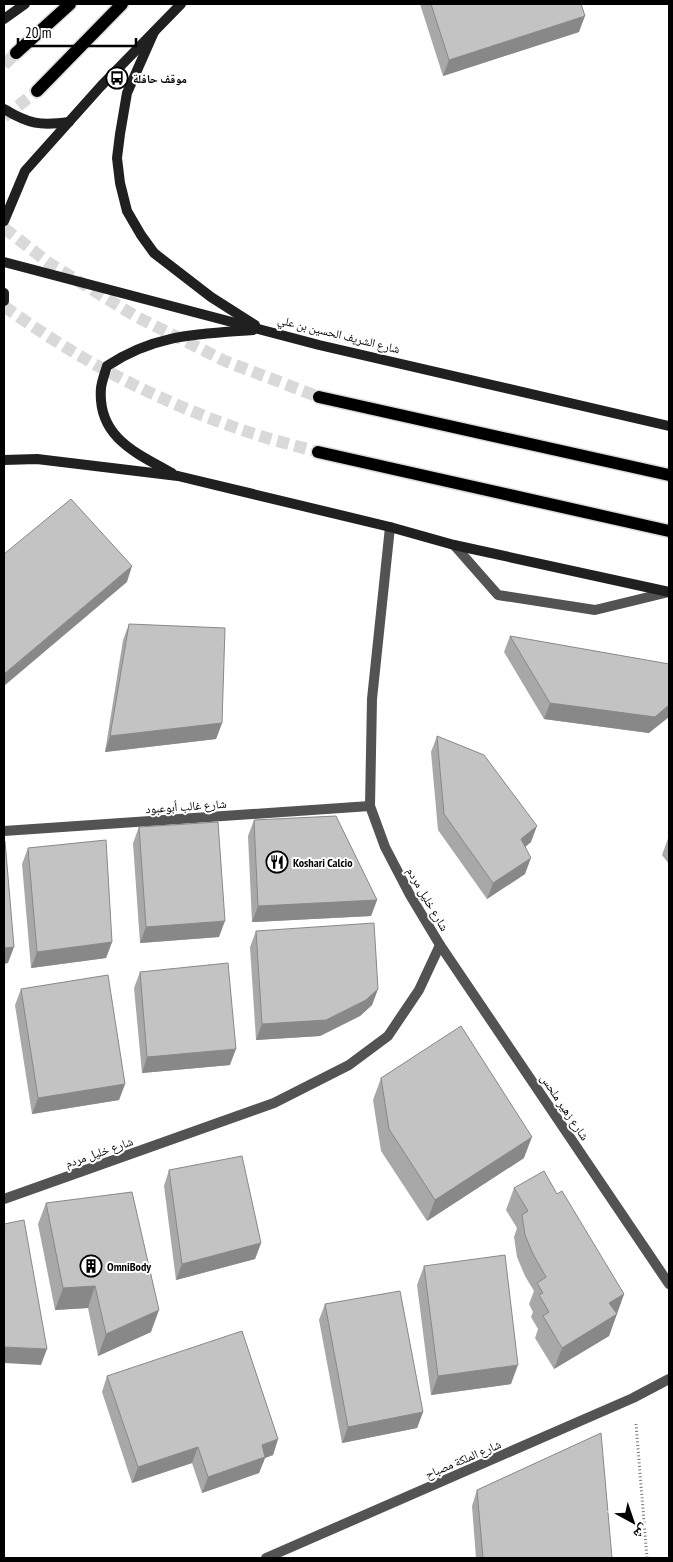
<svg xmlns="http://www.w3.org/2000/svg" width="673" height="1562" viewBox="0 0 673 1562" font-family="'PT Sans Narrow','Noto Naskh Arabic',sans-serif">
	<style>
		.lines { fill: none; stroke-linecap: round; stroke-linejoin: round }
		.primary-tunnel { stroke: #d9d9d9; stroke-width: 12; stroke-dasharray: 12 6; stroke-linecap: butt }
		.primary-casing { stroke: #dbdbdb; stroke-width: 15 }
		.path { stroke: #757575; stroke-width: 3; stroke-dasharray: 1 2.5; stroke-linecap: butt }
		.lane { stroke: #535353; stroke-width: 10 }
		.street { stroke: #535353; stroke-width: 10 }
		.secondary { stroke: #202020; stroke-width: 10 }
		.primary { stroke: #000; stroke-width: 12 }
		.wall { fill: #a8a8a8 }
		.shaded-wall { fill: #888 }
		.building { fill: #c3c3c3; stroke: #888 }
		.labels { text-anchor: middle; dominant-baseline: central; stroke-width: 4; stroke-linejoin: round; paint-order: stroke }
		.poi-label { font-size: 12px; font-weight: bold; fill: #000; stroke: #fff; text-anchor: start }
		.street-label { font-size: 12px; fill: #000; stroke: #fff }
	</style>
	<rect width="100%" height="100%" fill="#fff"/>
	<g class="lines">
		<g class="primary-tunnel">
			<path d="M 4,65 L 16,53"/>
			<path d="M 4,117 L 37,91"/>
			<path d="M 4,228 L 49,263 L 135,316 L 225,361 L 319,397"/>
			<path d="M 4,306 C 83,364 173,409 267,438 C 284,443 301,447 318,452"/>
		</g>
		<g class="primary-casing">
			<g id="primary">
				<path d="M 16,53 L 70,4"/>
				<path d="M 37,91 L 122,4"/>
				<path d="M 319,397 L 669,475"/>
				<path d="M 318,452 L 669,531"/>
			</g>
		</g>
		<path class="path" d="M 636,1424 L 647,1558"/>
		<path class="lane" d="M 454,545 L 498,595 L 595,610 L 669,592"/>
		<g class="street">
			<path d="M 390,527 L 372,699 L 370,806 L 385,847 L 410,895 L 440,945 L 669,1284"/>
			<path d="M 4,831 L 370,806"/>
			<path d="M 4,1199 L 274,1103 L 349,1065 L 388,1036 L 419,990 L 440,945"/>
			<path d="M 266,1558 L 633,1398 L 669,1379"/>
		</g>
		<g class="secondary">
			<path d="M 4,19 L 25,4"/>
			<path d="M 154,32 L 127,93 L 120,134 L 117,158 L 120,183 L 127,211 L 141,235 L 154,253 L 211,297 L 255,325"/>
			<path d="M 4,109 C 29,124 40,126 69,122"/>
			<path d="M 4,221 L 25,171 L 101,86 L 181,4"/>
			<path d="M 4,262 L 319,345 L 669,426"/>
			<path d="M 4,293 L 4,301"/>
			<path d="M 4,460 L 37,459 L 178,476 L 390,527 L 454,545 L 669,592"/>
			<path d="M 172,473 C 136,453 97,437 101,388 C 102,380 105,373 107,366 C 155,334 198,334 253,330"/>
		</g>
		<use href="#primary" class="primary"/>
	</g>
	<g class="wall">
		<path d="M 420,4 L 581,4 L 579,32 L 443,76 Z"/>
		<path d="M 129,624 L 222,723 L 216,739 L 105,752 L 123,640 Z"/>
		<path d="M 510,636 L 649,733 L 544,719 L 504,652 Z"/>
		<path d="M 437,736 L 531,842 L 525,847 L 525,874 L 487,899 L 438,830 L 431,752 Z"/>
		<path d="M 254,820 L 377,900 L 371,916 L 252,922 L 248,836 Z"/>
		<path d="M 139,827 L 219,937 L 140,943 L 133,843 Z"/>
		<path d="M 669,836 L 669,864 L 662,855 Z"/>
		<path d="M 28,848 L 112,942 L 106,958 L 31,968 L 22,864 Z"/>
		<path d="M 256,931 L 378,989 L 372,1005 L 360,1016 L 320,1036 L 256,1040 L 250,947 Z"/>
		<path d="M 140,972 L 230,1065 L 142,1073 L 134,988 Z"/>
		<path d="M 21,989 L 125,1084 L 119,1100 L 32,1114 L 15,1005 Z"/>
		<path d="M 381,1078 L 524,1158 L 427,1221 L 381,1151 L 373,1100 Z"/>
		<path d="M 169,1170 L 261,1243 L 255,1259 L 176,1280 L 164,1186 Z"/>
		<path d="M 514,1188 L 557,1194 L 624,1294 L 609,1336 L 554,1369 L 535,1338 L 538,1329 L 531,1317 L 533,1312 L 529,1304 L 534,1291 L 525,1276 L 517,1257 L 514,1237 L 517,1228 L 506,1210 Z"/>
		<path d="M 46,1203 L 151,1332 L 98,1356 L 88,1308 L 55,1310 L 38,1224 Z"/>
		<path d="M 424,1266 L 511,1384 L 431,1395 L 417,1285 Z"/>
		<path d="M 325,1304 L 423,1412 L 417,1428 L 342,1443 L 319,1320 Z"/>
		<path d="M 107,1376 L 278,1439 L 273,1455 L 265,1458 L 259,1473 L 202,1493 L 192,1463 L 132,1483 L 102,1392 Z"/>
		<path d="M 477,1490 L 612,1558 L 476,1558 L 472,1506 Z"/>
	</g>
	<g class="shaded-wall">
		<path d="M 585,16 L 579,32 L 443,76 L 449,60 Z"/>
		<path d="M 132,566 L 127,582 L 4,686 L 4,674 Z"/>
		<path d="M 550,703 L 669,705 L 669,717 L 649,733 L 544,719 Z"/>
		<path d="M 222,723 L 216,739 L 105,752 L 110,736 Z"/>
		<path d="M 537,826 L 531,842 L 515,855 L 521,839 Z"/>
		<path d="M 531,858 L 525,874 L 487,899 L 493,883 Z"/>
		<path d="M 377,900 L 371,916 L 252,922 L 258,906 Z"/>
		<path d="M 225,921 L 219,937 L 140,943 L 146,927 Z"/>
		<path d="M 112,942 L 106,958 L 31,968 L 37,952 Z"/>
		<path d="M 14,947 L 8,963 L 4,964 L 4,948 Z"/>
		<path d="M 378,989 L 372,1005 L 360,1016 L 320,1036 L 256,1040 L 262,1024 Z"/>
		<path d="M 236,1049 L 230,1065 L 142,1073 L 147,1057 Z"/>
		<path d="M 125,1084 L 119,1100 L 32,1114 L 38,1098 Z"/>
		<path d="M 532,1137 L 524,1158 L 427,1221 L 435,1200 Z"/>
		<path d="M 261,1243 L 255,1259 L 176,1280 L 182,1264 Z"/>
		<path d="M 95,1286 L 88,1308 L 55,1310 L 63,1288 Z"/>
		<path d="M 624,1294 L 609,1336 L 554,1369 L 562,1348 L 609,1303 Z"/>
		<path d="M 159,1310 L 151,1332 L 98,1356 L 106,1334 Z"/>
		<path d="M 4,1347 L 47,1349 L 41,1365 L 4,1363 Z"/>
		<path d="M 518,1365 L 511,1384 L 431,1395 L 438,1376 Z"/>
		<path d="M 423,1412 L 417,1428 L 342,1443 L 348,1427 Z"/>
		<path d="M 278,1439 L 273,1455 L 265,1458 L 259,1473 L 202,1493 L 208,1477 L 262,1445 Z"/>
		<path d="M 198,1447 L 192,1463 L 132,1483 L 138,1467 Z"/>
	</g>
	<g class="building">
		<path d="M 431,4 L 581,4 L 585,16 L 449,60 Z"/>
		<path d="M 71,499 L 132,566 L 4,674 L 4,554 Z"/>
		<path d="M 129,624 L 225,628 L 222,723 L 110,736 Z"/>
		<path d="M 510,636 L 669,664 L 669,705 L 655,717 L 550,703 Z"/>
		<path d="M 437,736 L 484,755 L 537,826 L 521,839 L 531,858 L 493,883 L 444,814 Z"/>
		<path d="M 336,816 L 377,900 L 258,906 L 254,820 Z"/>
		<path d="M 218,822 L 225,921 L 146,927 L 139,827 Z"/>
		<path d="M 106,840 L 112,942 L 37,952 L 28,848 Z"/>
		<path d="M 4,841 L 5,841 L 14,947 L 4,948 Z"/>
		<path d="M 374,923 L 378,989 L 366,1000 L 326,1020 L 262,1024 L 256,931 Z"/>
		<path d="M 228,963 L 236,1049 L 147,1057 L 140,972 Z"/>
		<path d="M 108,975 L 125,1084 L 38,1098 L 21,989 Z"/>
		<path d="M 461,1026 L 532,1137 L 435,1200 L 389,1129 L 381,1078 Z"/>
		<path d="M 242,1156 L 261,1243 L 182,1264 L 169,1170 Z"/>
		<path d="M 544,1171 L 557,1194 L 562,1191 L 624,1294 L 609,1303 L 617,1314 L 562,1348 L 543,1316 L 549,1312 L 539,1295 L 543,1293 L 537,1283 L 546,1277 L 533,1254 L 525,1235 L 522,1215 L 528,1211 L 514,1188 Z"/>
		<path d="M 132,1192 L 159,1310 L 106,1334 L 95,1286 L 63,1288 L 46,1203 Z"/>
		<path d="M 24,1220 L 47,1349 L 4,1347 L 4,1224 Z"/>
		<path d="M 505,1255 L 518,1365 L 438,1376 L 424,1266 Z"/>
		<path d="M 400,1291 L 423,1412 L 348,1427 L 325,1304 Z"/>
		<path d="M 242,1331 L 278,1439 L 262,1445 L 265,1457 L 208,1477 L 198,1447 L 138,1467 L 107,1376 Z"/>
		<path d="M 601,1433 L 612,1558 L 483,1558 L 477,1490 Z"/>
	</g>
	<defs>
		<g id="bus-ring" transform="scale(1.125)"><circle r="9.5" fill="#fff" stroke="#000" stroke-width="1.5"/><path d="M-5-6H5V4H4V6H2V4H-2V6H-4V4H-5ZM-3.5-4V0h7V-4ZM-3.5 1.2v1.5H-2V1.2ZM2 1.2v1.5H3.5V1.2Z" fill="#000"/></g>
		<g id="restaurant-ring" transform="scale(1.125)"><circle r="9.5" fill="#fff" stroke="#000" stroke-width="1.5"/><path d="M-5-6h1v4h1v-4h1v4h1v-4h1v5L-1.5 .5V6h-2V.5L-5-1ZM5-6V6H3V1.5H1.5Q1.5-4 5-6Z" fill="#000"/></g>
		<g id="building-ring" transform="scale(1.125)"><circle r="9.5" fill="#fff" stroke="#000" stroke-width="1.5"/><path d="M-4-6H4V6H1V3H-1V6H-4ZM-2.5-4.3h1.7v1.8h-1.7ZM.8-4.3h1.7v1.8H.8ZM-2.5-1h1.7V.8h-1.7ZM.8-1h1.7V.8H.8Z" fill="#000"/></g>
	</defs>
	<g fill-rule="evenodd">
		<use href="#bus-ring" x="117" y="78"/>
		<use href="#restaurant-ring" x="277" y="862"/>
		<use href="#building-ring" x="91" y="1266"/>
	</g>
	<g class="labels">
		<g class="poi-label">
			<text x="133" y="78">موقف حافلة</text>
			<text x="293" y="862">Koshari Calcio</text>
			<text x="107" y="1266">OmniBody</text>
		</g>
		<g class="street-label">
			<text transform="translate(339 334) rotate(14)">شارع الشريف الحسين بن علي</text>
			<text transform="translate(186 806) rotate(-4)">شارع غالب أبوعبود</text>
			<text transform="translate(428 899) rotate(60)">شارع خليل مردم</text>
			<text transform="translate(565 1107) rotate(56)">شارع زهير ملحس</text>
			<text transform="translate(99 1152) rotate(-19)">شارع خليل مردم</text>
			<text transform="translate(463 1459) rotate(-23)">شارع الملكة مصباح</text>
		</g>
	</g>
	<rect width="673" height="1562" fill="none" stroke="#000000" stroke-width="10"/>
	<g transform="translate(633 1522) rotate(140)" stroke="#ffffff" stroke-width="4" paint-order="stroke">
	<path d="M0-4L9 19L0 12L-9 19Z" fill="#000000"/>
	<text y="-8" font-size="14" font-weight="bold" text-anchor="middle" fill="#000000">ش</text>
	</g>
	<path d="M18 38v8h118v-8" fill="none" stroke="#000000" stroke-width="2.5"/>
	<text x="25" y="38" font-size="15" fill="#000000" stroke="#ffffff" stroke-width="4" paint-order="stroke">20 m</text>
</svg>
